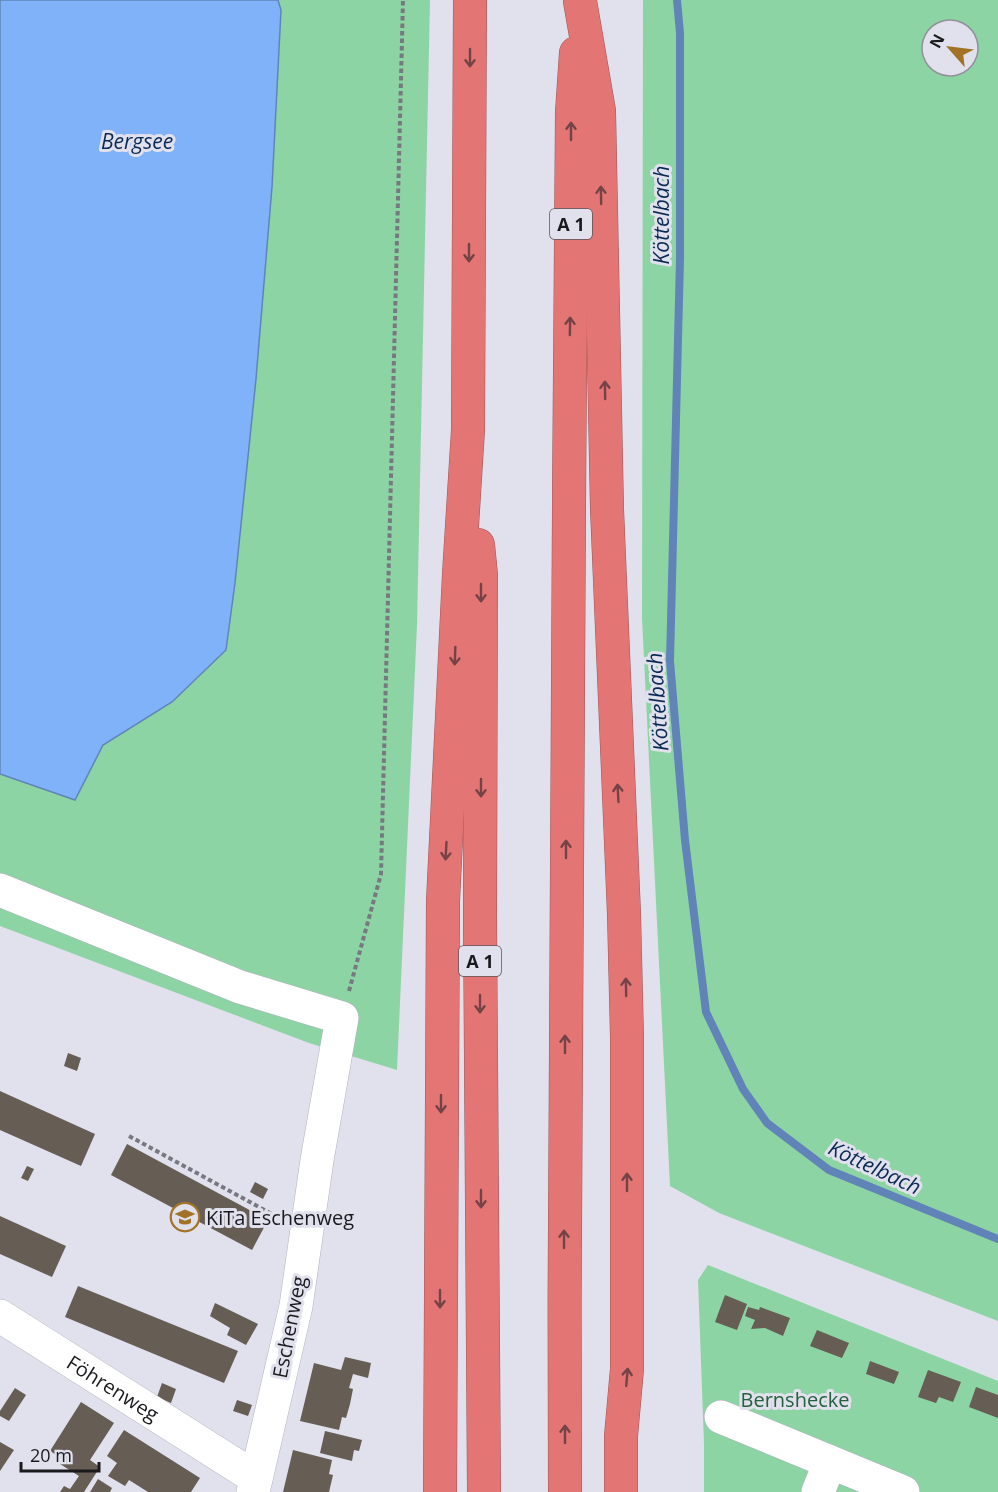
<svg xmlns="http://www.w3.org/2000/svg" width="998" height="1492" viewBox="0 0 998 1492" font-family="'Open Sans',sans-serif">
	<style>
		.green { fill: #8dd4a4; fill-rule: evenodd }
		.water { fill: #80b2fa; stroke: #6184b8; stroke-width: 1.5 }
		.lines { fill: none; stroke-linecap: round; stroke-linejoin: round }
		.stream { stroke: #6184b8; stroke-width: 8 }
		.building { fill: #665d55 }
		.minor-casing { stroke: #b3b3bf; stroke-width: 34 }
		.highway-casing { stroke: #9d5557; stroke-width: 34 }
		.path { stroke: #787880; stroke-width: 4; stroke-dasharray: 4.5 3; stroke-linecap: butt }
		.minor { stroke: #fff; stroke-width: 33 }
		.highway { stroke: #e47575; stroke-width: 33 }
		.oneway { stroke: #754345 }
		.labels { text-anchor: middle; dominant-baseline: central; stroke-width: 6; stroke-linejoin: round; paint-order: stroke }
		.shield { fill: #e1e0ed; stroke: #56555c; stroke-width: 1.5 }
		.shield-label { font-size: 18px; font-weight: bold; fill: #1a1a1e }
		.poi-label { font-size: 20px; fill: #1a1a1e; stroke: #e1e0ed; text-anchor: start }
		.street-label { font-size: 20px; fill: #1a1a1e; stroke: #e1e0ed }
		.park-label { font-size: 20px; fill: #24613c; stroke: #e1e0ed }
		.water-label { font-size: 21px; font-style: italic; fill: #092955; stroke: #e1e0ed }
	</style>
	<rect width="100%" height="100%" fill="#e1e0ed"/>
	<g class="green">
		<path d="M 278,0 L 430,0 L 417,625 L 397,1070 L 309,1043 L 0,926 L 0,774 L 75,799 L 103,745 L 172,702 L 235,583 L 272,187 L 281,10 Z"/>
		<path d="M 643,0 L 998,0 L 998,1321 L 719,1213 L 670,1186 L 642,618 ZM 932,30 L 968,30 L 968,66 L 932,66 Z"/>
		<path d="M 708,1265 L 998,1381 L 998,1492 L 704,1492 L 704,1444 L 698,1280 Z"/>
	</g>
	<path class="water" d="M 0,0 L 278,0 L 281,10 L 272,187 L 256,379 L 235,583 L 226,650 L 172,702 L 103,745 L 75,800 L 0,774 Z"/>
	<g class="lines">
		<path class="stream" d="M 677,0 L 680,33 L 680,259 L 670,661 L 685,840 L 706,1012 L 743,1089 L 767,1123 L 829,1170 L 998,1239"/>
	</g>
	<g class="building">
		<path d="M 68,1053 L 81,1058 L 77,1071 L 64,1066 Z"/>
		<path d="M 0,1091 L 95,1134 L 81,1166 L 0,1130 Z"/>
		<path d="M 127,1144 L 268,1220 L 252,1250 L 111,1175 Z"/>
		<path d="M 27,1166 L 34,1169 L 28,1181 L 21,1178 Z"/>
		<path d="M 255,1182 L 268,1189 L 263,1199 L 250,1192 Z"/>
		<path d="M 0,1216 L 66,1246 L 52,1277 L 0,1254 Z"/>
		<path d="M 78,1286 L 238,1351 L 224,1383 L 65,1317 Z"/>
		<path d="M 725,1295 L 747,1304 L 737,1330 L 715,1322 Z"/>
		<path d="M 215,1303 L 258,1324 L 246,1345 L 227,1335 L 230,1328 L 210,1316 Z"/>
		<path d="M 748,1307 L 759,1310 L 760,1307 L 790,1318 L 783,1336 L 765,1328 L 751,1329 L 755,1320 L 745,1316 Z"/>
		<path d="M 817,1330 L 849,1343 L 842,1358 L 810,1346 Z"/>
		<path d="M 345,1357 L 371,1363 L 368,1378 L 353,1374 L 349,1388 L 353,1389 L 350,1404 L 346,1418 L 342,1417 L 339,1430 L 300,1421 L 314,1363 L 341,1370 Z"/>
		<path d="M 870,1361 L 899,1372 L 894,1384 L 866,1374 Z"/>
		<path d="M 928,1370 L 961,1382 L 953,1402 L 939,1397 L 936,1403 L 918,1397 Z"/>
		<path d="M 162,1383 L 176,1389 L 171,1403 L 157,1397 Z"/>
		<path d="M 976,1387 L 998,1395 L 998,1418 L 969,1407 Z"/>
		<path d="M 15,1388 L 26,1395 L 9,1421 L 0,1416 L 0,1411 Z"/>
		<path d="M 237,1400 L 252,1405 L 248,1416 L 233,1411 Z"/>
		<path d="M 81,1402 L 114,1423 L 90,1460 L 100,1467 L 84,1492 L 60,1492 L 64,1486 L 70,1489 L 79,1476 L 60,1464 L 63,1459 L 50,1451 Z"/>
		<path d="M 124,1430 L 200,1478 L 191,1492 L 148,1492 L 129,1480 L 125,1486 L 108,1476 L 117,1463 L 107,1456 Z"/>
		<path d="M 325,1431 L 362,1440 L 359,1451 L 354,1450 L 352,1461 L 320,1453 Z"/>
		<path d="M 0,1442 L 14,1450 L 0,1471 Z"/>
		<path d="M 293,1450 L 332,1460 L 329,1474 L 333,1475 L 329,1492 L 283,1492 Z"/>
		<path d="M 98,1479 L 112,1488 L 110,1492 L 90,1492 Z"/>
	</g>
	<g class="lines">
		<g class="minor-casing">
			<g id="minor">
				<path d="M 0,890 L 240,987 L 342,1018 L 317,1160 L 296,1306 L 253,1492"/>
				<path id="s1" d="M 0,1316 L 256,1478"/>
				<path d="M 721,1417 L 903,1492"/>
				<path d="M 818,1492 L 830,1462"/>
			</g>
		</g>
		<g class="highway-casing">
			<g id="highway">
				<path d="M 580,1 L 599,111 L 607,509 L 624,914 L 627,1037 L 627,1369 L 621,1436 L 621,1492"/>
				<path d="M 478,545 L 481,575 L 480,915 L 484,1492"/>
				<path d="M 440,1492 L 443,901 L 459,574 L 468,430 L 470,0"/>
				<path d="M 565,1492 C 563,1032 569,572 572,112 L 576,53"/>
			</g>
		</g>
		<g class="path">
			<path d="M 349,991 L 381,874 L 403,0"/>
			<path d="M 129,1136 L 281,1219"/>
		</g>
		<use href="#minor" class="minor"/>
		<use href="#highway" class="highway"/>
	</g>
	<defs><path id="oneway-shaft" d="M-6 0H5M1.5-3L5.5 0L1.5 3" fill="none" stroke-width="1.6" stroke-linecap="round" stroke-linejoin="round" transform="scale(1.5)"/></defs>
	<g class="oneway">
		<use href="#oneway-shaft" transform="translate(470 58) rotate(90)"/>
		<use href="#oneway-shaft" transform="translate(571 131) rotate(-90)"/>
		<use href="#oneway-shaft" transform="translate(601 195) rotate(-91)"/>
		<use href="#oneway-shaft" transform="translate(469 253) rotate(90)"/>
		<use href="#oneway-shaft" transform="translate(570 326) rotate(-89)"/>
		<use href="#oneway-shaft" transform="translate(605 390) rotate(-91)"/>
		<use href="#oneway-shaft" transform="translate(481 593) rotate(90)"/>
		<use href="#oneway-shaft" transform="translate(455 656) rotate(92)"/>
		<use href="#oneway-shaft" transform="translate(481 788) rotate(90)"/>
		<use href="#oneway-shaft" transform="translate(618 793) rotate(-93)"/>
		<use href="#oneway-shaft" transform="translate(566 849) rotate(-90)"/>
		<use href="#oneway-shaft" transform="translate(446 851) rotate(93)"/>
		<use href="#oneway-shaft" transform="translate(626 987) rotate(-91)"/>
		<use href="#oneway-shaft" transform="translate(480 1004) rotate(90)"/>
		<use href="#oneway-shaft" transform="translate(565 1044) rotate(-90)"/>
		<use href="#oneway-shaft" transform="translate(441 1104) rotate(90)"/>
		<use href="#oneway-shaft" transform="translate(627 1182) rotate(-90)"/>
		<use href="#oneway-shaft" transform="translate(481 1199) rotate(90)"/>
		<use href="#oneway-shaft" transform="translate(564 1239) rotate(-90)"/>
		<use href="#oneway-shaft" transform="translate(440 1299) rotate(90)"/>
		<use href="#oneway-shaft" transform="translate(627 1377) rotate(-85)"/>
		<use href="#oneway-shaft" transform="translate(565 1434) rotate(-90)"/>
	</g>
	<defs>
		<g id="school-ring" transform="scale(1.5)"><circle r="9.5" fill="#e1e0ed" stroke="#a27326" stroke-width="1.5"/><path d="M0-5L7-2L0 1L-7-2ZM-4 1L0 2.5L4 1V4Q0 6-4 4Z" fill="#a27326"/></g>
	</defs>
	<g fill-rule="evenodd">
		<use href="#school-ring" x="185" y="1217"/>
	</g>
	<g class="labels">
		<g class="shield">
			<rect x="550" y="209" width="42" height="30" rx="4.5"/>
			<rect x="459" y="946" width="42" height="30" rx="4.5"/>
		</g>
		<g class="shield-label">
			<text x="571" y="224">A 1</text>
			<text x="480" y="961">A 1</text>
		</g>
		<g class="poi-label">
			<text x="206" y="1217">KiTa Eschenweg</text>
		</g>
		<g class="street-label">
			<text transform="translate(289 1327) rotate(-79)">Eschenweg</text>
			<text stroke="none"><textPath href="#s1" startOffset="134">Föhrenweg</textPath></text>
		</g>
		<g class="park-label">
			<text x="795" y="1399">Bernshecke</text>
		</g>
		<g class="water-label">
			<text x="137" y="141">Bergsee</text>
			<text transform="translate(661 215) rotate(-90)">Köttelbach</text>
			<text transform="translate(657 702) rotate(-94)">Köttelbach</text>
			<text transform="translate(875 1167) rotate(25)">Köttelbach</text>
		</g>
	</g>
	<g transform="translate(950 48) rotate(298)"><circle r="28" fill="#e1e0ed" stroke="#91919a" stroke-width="1.5"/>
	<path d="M0-4.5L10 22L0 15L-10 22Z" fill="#a27326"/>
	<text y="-9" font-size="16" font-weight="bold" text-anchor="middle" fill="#1a1a1e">N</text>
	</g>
	<path d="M21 1462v9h78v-9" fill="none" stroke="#1a1a1e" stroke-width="3"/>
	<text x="30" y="1462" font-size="18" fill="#1a1a1e" stroke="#e1e0ed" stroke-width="4.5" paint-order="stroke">20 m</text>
</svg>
